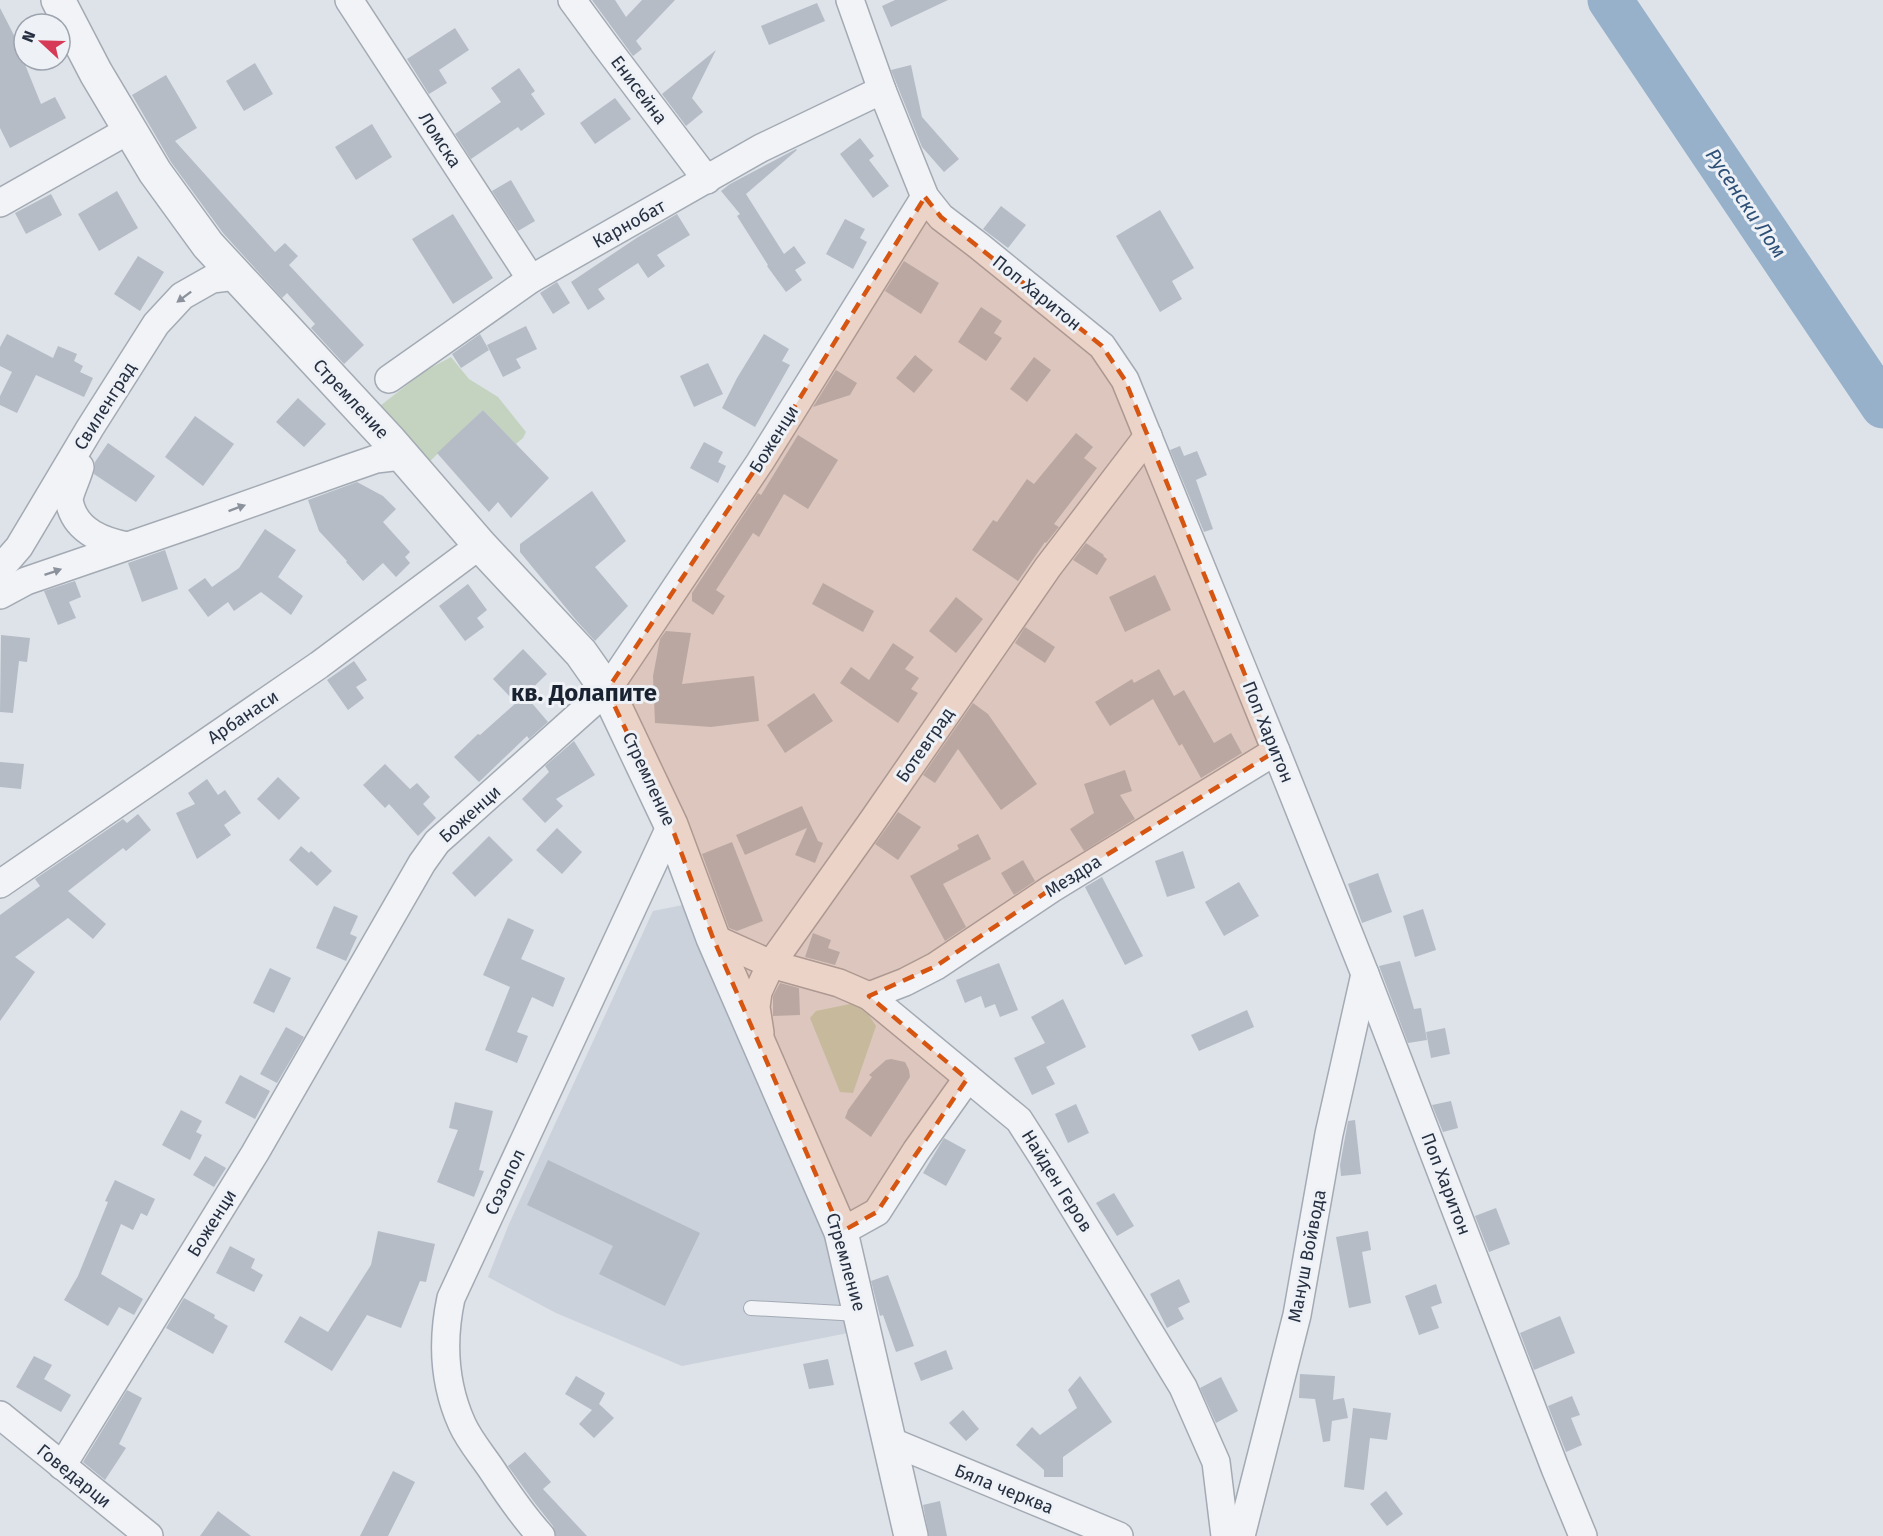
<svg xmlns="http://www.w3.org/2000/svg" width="1883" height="1536" viewBox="0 0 1883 1536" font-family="'Fira Sans',sans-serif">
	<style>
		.built { fill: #ccd2db }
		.green { fill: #c4d3bf }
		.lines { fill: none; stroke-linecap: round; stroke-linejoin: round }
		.river { stroke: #97b1cb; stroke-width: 45 }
		.building { fill: #b5bcc6 }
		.service-casing { stroke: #a3aab3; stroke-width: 16 }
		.minor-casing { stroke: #a3aab3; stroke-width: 30 }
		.tertiary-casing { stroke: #a3aab3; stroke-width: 36 }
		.service { stroke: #f1f3f7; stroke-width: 14 }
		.minor { stroke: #f1f3f7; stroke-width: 27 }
		.tertiary { stroke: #f1f3f7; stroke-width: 33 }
		.oneway { fill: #8c929c }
		.marked { fill: #d55511; fill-opacity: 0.2; stroke: #d55511; stroke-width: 4.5; stroke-dasharray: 12 8; stroke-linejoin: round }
		.labels { text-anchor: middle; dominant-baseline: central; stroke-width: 6; stroke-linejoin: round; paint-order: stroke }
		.street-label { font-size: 18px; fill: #263041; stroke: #eef1f6 }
		.water-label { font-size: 20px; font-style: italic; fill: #2e5077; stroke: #eef1f6 }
		.district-label { font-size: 24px; font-weight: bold; fill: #192231; stroke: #eef1f6 }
	</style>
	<rect width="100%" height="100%" fill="#dee3e9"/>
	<path class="built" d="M 688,904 L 832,1230 L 858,1331 L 682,1366 L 556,1313 L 488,1277 L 509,1224 L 653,911 Z"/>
	<g class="green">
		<path d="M 451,357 L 469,379 L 498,397 L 526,432 L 523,438 L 516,444 L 483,410 L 426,465 L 376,409 L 425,371 Z"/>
		<path d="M 860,1002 L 876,1026 L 853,1093 L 840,1092 L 810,1018 L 816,1011 Z"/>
	</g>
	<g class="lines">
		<path class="river" d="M 1610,0 L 1883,406"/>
	</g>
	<g class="building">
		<path d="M 592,0 L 615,0 L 626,17 L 642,0 L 675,0 L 636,41 L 642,49 L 633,56 Z"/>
		<path d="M 895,0 L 948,0 L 891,27 L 882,6 Z"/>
		<path d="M 817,3 L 825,21 L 769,45 L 761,26 Z"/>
		<path d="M 0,8 L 18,43 L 24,40 L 24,62 L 41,104 L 55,97 L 66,118 L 10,148 L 0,128 Z"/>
		<path d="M 455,28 L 469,50 L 439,70 L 447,83 L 429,94 L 407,59 Z"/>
		<path d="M 716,50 L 692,98 L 703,112 L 686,126 L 662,94 Z"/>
		<path d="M 255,63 L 273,94 L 244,111 L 226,81 Z"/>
		<path d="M 911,65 L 922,117 L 959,159 L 944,172 L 922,147 L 891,70 Z"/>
		<path d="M 519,68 L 535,91 L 531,94 L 545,114 L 521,131 L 518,127 L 471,159 L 455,134 L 501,102 L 491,88 Z"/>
		<path d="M 166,75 L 197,128 L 175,141 L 275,252 L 285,243 L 298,256 L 289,265 L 364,345 L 344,364 L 311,328 L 315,324 L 287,293 L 282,298 L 223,233 L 171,162 L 132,95 Z"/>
		<path d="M 615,98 L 631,119 L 595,144 L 580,123 Z"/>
		<path d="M 372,124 L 392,157 L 356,180 L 335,147 Z"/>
		<path d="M 860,138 L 874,156 L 869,160 L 889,186 L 873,198 L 840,154 Z"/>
		<path d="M 796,149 L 797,150 L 746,194 L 784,254 L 794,246 L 806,263 L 795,270 L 802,280 L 786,292 L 767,266 L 768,265 L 737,216 L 740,214 L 721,191 L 730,184 Z"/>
		<path d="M 511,180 L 535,221 L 518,231 L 492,191 Z"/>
		<path d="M 117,191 L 138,228 L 99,251 L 78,214 Z"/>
		<path d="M 51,194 L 62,215 L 26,234 L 15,213 Z"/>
		<path d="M 1001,206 L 1026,225 L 1008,248 L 983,229 Z"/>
		<path d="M 1160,210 L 1194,268 L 1172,281 L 1182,299 L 1160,312 L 1116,236 Z"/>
		<path d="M 453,214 L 493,278 L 453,304 L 412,239 Z"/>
		<path d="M 677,214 L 690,235 L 657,255 L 665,266 L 648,278 L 638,263 L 598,289 L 605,299 L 588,310 L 571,282 L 638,237 Z"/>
		<path d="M 845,219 L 865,229 L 860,238 L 867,242 L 853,269 L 826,254 Z"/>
		<path d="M 138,256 L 164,272 L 140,311 L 114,294 Z"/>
		<path d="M 904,261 L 939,283 L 921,314 L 885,291 Z"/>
		<path d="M 557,282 L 570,303 L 553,314 L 540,293 Z"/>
		<path d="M 981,307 L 1002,321 L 994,333 L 1002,338 L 986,361 L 958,342 Z"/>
		<path d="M 526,326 L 537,349 L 516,359 L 521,368 L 503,377 L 487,345 Z"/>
		<path d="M 7,334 L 53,358 L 58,346 L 77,354 L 74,361 L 83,366 L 80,372 L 93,378 L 84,397 L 36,375 L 17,413 L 0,405 L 0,396 L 12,372 L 0,366 L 0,347 Z"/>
		<path d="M 480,334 L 489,350 L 461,368 L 452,354 Z"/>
		<path d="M 764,334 L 789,349 L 782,361 L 790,365 L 755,427 L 722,408 L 737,378 Z"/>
		<path d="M 915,355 L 933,370 L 914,393 L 896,378 Z"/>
		<path d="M 1034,357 L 1051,370 L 1027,402 L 1010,389 Z"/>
		<path d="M 708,363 L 723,394 L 694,407 L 680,376 Z"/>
		<path d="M 836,370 L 857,383 L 850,395 L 813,407 Z"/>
		<path d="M 298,398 L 326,424 L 304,447 L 276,422 Z"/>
		<path d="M 483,410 L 549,478 L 511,518 L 498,502 L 489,512 L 437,453 Z"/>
		<path d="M 195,416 L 234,444 L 203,486 L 165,457 Z"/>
		<path d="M 1076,433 L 1093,447 L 1084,458 L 1097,468 L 1054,524 L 1059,527 L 1046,543 L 1045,542 L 1018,581 L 972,550 L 993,520 L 997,522 L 1027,479 L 1034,484 Z"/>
		<path d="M 798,435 L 838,460 L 808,509 L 784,494 L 759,537 L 753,533 L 716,590 L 725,596 L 713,615 L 692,601 L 692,593 L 758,493 L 761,495 Z"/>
		<path d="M 704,442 L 723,452 L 718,462 L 726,466 L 718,483 L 690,468 Z"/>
		<path d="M 108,443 L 155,476 L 136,502 L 94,474 L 95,462 Z"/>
		<path d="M 1180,446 L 1184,456 L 1197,451 L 1207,475 L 1196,480 L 1213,529 L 1204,532 L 1170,450 Z"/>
		<path d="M 357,482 L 383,496 L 396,509 L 383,522 L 410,552 L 405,557 L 410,563 L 396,577 L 383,563 L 363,581 L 346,562 L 347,561 L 319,531 L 308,500 Z"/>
		<path d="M 592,491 L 626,541 L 595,567 L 628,606 L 595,641 L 576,620 L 520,552 L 520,544 Z"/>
		<path d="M 265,529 L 296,550 L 278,577 L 303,596 L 291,615 L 261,592 L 234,611 L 228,602 L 208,617 L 188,590 L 205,578 L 212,587 L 239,568 Z"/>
		<path d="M 1086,543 L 1104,555 L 1103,556 L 1107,559 L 1097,575 L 1073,560 Z"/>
		<path d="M 165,550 L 178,589 L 142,602 L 128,563 Z"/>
		<path d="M 1155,575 L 1171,610 L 1125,632 L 1109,597 Z"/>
		<path d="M 75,581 L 81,597 L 69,602 L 76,618 L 58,625 L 44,591 Z"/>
		<path d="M 823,583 L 874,611 L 863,632 L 812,604 Z"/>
		<path d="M 468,584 L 487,610 L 477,618 L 484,627 L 465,641 L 439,606 Z"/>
		<path d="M 956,597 L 983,619 L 956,653 L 929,631 Z"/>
		<path d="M 1025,627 L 1055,647 L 1045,663 L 1015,643 Z"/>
		<path d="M 666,631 L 691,633 L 682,684 L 754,676 L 759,721 L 711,727 L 655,723 L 653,676 L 660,639 Z"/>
		<path d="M 1,635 L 30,638 L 27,662 L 19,661 L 13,713 L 0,712 Z"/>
		<path d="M 893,643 L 914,657 L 905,669 L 919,678 L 911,689 L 918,693 L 898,723 L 840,683 L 851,667 L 869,680 Z"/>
		<path d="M 523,649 L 547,674 L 525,695 L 548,722 L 529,739 L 527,736 L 479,782 L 454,757 L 478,734 L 480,735 L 516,703 L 493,679 Z"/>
		<path d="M 354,661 L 367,680 L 356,687 L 364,698 L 348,710 L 327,680 Z"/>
		<path d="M 1159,669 L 1174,696 L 1184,690 L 1214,743 L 1231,733 L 1242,753 L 1201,778 L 1182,744 L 1179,746 L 1153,699 L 1110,726 L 1095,702 L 1132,679 L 1134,683 Z"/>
		<path d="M 814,693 L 833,721 L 785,753 L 767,725 Z"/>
		<path d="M 973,703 L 988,714 L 1037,784 L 1001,810 L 958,749 L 935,783 L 923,775 Z"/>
		<path d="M 574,741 L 595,775 L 556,799 L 563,806 L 545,823 L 522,799 L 549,772 L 545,766 Z"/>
		<path d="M 0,762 L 24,764 L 21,789 L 0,787 Z"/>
		<path d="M 385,764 L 410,789 L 417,783 L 430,797 L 423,804 L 436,818 L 418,836 L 389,804 L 385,808 L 363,785 Z"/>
		<path d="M 1125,770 L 1132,791 L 1120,795 L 1135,819 L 1084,851 L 1070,829 L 1094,813 L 1084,784 Z"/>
		<path d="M 278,777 L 300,798 L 279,820 L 257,799 Z"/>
		<path d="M 207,779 L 218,795 L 225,790 L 241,813 L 224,825 L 231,835 L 197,859 L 176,813 L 195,804 L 188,793 Z"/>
		<path d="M 802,806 L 818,841 L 823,843 L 815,863 L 795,855 L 807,828 L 745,855 L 736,835 Z"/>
		<path d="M 898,812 L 921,827 L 898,860 L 875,844 Z"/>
		<path d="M 138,814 L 151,830 L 126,851 L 123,848 L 68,891 L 106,924 L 93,939 L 68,918 L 15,957 L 35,972 L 0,1021 L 0,915 L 40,886 L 35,879 L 123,819 L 127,823 Z"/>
		<path d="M 557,828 L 582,852 L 562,874 L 536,850 Z"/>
		<path d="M 978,834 L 991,859 L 943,884 L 966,927 L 945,941 L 910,876 L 959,849 L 957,845 Z"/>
		<path d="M 489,836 L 513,860 L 475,897 L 452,873 Z"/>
		<path d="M 732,842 L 763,921 L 737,931 L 729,928 L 702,854 Z"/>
		<path d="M 301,846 L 309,853 L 311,851 L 332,871 L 317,886 L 289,860 Z"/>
		<path d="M 1183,851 L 1195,888 L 1167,897 L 1155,861 Z"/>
		<path d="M 1023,860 L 1035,881 L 1014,895 L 1001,873 Z"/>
		<path d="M 1378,873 L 1392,912 L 1362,923 L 1348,884 Z"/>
		<path d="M 1102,877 L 1143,956 L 1125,965 L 1085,887 Z"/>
		<path d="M 1239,882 L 1259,916 L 1224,936 L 1205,902 Z"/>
		<path d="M 334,906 L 358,916 L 350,934 L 357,937 L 346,961 L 316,948 Z"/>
		<path d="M 1423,909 L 1436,950 L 1415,957 L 1403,916 Z"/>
		<path d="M 508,918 L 534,930 L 521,959 L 565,978 L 553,1007 L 532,997 L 517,1032 L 528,1036 L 517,1063 L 485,1050 L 510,987 L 483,975 Z"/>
		<path d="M 813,933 L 831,940 L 828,948 L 840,952 L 835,965 L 805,957 Z"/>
		<path d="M 1400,961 L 1414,1009 L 1421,1008 L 1427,1040 L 1408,1043 L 1379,966 Z"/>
		<path d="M 999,963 L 1018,1010 L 1000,1017 L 995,1004 L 985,1008 L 981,996 L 965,1003 L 956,980 Z"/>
		<path d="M 270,968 L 291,978 L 274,1013 L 253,1003 Z"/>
		<path d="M 780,983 L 799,988 L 800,1015 L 773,1016 L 773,996 Z"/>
		<path d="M 1063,999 L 1086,1047 L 1046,1067 L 1055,1084 L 1032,1095 L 1014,1058 L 1045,1043 L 1031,1017 Z"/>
		<path d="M 1247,1010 L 1254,1027 L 1199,1051 L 1191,1035 Z"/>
		<path d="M 286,1027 L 304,1037 L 277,1083 L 260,1074 Z"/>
		<path d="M 1445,1028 L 1450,1054 L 1431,1058 L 1426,1032 Z"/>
		<path d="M 891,1059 L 905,1062 L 909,1070 L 910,1077 L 871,1137 L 845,1118 L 848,1110 L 872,1077 L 869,1075 L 886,1060 Z"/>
		<path d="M 240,1075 L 270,1091 L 255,1119 L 225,1103 Z"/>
		<path d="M 1451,1101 L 1458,1128 L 1443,1132 L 1432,1105 Z"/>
		<path d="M 455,1102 L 493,1111 L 479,1170 L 484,1171 L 474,1197 L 437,1182 L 458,1130 L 449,1128 Z"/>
		<path d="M 1076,1104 L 1089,1133 L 1068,1143 L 1055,1114 Z"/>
		<path d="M 181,1110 L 202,1121 L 196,1132 L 202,1135 L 190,1160 L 162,1145 Z"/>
		<path d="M 1355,1120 L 1361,1174 L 1341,1176 L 1340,1165 L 1348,1121 Z"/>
		<path d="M 944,1138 L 966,1150 L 946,1186 L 923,1173 Z"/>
		<path d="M 205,1156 L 226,1168 L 214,1187 L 193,1175 Z"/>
		<path d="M 548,1160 L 700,1233 L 665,1306 L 599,1274 L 613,1246 L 527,1205 Z"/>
		<path d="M 115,1180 L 155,1199 L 147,1216 L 141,1213 L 133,1230 L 121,1224 L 101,1274 L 143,1299 L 134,1315 L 119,1307 L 108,1326 L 64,1300 L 78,1276 L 108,1202 L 105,1201 Z"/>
		<path d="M 1114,1193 L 1134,1226 L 1117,1236 L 1096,1203 Z"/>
		<path d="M 1496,1208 L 1510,1244 L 1489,1252 L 1475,1216 Z"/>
		<path d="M 378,1231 L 435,1244 L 426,1282 L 420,1281 L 401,1328 L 367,1315 L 332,1371 L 284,1342 L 300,1316 L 328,1332 L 371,1265 Z"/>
		<path d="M 1368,1231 L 1371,1250 L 1362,1252 L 1371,1303 L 1349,1308 L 1336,1237 Z"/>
		<path d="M 230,1246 L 255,1259 L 251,1268 L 263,1275 L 254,1292 L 216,1273 Z"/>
		<path d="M 888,1275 L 914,1346 L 896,1352 L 883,1315 L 880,1316 L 871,1281 Z"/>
		<path d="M 1179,1279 L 1190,1302 L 1178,1308 L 1184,1319 L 1167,1328 L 1150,1294 Z"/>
		<path d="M 1436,1284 L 1442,1303 L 1431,1307 L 1439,1328 L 1419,1335 L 1405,1296 Z"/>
		<path d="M 184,1298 L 215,1315 L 214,1318 L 228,1326 L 213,1354 L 166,1328 Z"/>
		<path d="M 1560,1316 L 1575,1353 L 1534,1370 L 1520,1333 Z"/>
		<path d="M 946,1350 L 953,1369 L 921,1381 L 914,1363 Z"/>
		<path d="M 34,1356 L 52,1365 L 44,1379 L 71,1395 L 61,1412 L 16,1387 Z"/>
		<path d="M 828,1359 L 834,1385 L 809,1389 L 803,1364 Z"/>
		<path d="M 1300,1374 L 1335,1376 L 1333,1400 L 1344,1398 L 1348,1418 L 1332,1421 L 1330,1441 L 1323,1442 L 1315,1399 L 1299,1398 Z"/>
		<path d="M 576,1376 L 605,1393 L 599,1404 L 614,1418 L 594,1438 L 579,1424 L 592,1410 L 565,1394 Z"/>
		<path d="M 1080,1376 L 1112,1422 L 1063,1457 L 1063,1477 L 1044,1477 L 1044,1470 L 1016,1445 L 1032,1427 L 1040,1435 L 1077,1408 L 1068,1390 Z"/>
		<path d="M 1221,1377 L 1238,1411 L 1216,1423 L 1200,1388 Z"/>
		<path d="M 127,1390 L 142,1398 L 119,1444 L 126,1448 L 105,1480 L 83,1462 Z"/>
		<path d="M 1572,1396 L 1580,1415 L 1571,1418 L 1582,1445 L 1566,1452 L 1548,1406 Z"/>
		<path d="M 1353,1408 L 1391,1413 L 1387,1440 L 1370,1438 L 1364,1490 L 1344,1487 Z"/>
		<path d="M 963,1410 L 979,1429 L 966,1441 L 949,1423 Z"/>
		<path d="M 525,1452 L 551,1482 L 543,1489 L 587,1536 L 556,1536 L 553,1526 L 534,1502 L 508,1466 Z"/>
		<path d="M 393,1471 L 415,1482 L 388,1536 L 360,1536 Z"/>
		<path d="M 1386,1491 L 1403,1514 L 1387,1526 L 1370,1504 Z"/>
		<path d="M 940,1501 L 947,1536 L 929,1536 L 923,1505 Z"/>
		<path d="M 218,1511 L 251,1536 L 200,1536 Z"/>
	</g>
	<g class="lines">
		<g class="service-casing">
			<path id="service" d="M 751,1308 L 859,1314"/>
		</g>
		<g class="minor-casing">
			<g id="minor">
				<path d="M 349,0 L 531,279"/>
				<path d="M 572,0 L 605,45 L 707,180"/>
				<path d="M 850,0 L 882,90 L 925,197 L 941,217 L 979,246 L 1102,346 L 1125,380 L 1276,751 L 1365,974 L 1555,1468 L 1583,1536"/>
				<path d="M 0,203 L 129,130"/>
				<path d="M 389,379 L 531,279 L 761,148 L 882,90"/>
				<path d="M 80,467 C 77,478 71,489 69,499 C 69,502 70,504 71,508 C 79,532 103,541 127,546"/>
				<path d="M 0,569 L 19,547 L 90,428 L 156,324 L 182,296 L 212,279 L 236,276"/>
				<path d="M 0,595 L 26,581 L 198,522 L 347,469 L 376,459 L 401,456"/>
				<path d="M 0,884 L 319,665 L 480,545"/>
				<path d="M 713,938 L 771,964 L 839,983 L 869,996 L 1019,1120 L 1044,1159 L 1183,1387 L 1216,1462 L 1225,1536"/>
				<path d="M 869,996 L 905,982 L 936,966 L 1051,889 L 1276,751"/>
				<path d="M 760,1033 L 756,1007 L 758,992 L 771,964 L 871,823 L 1048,567 L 1148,436"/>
				<path d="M 841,1232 L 877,1212 L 916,1151 L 967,1079"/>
				<path d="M 0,1415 L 149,1536"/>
				<path d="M 890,1441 L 1119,1536"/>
				<path d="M 62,1466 L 255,1153 L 422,863 L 437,842 L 607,690 L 760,462 L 925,197"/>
				<path d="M 541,1536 C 522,1515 507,1493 492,1470 C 482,1455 469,1440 462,1424 C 444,1384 442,1340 451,1298 L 671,825"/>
				<path d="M 1241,1536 L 1297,1315 L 1329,1134 L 1365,974"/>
			</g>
		</g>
		<g class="tertiary-casing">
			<path id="tertiary" d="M 58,0 L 96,73 L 155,172 L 208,245 L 390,441 L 480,545 L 581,653 L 607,690 L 671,825 L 713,938 L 841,1232 L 911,1536"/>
		</g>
		<use href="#service" class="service"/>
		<use href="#minor" class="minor"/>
		<use href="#tertiary" class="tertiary"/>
	</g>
	<defs><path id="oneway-solid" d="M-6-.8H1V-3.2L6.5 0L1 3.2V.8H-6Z" transform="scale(1.5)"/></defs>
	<g class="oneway">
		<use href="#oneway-solid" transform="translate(184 297) rotate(143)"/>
		<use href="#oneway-solid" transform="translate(237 508) rotate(-20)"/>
		<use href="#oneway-solid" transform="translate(53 572) rotate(-19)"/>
	</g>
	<path class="marked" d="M 925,197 L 941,217 L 1102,346 L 1125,380 L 1276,751 L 1051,889 L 936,966 L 869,996 L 967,1079 L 877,1212 L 841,1232 L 713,938 L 671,825 L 607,690 L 760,462 Z"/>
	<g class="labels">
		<g class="street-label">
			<text transform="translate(639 90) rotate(53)">Енисейна</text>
			<text transform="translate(440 140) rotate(57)">Ломска</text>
			<text transform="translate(629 224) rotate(-29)">Карнобат</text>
			<text transform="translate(1037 293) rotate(39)">Поп Харитон</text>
			<text transform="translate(351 399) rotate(47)">Стремление</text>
			<text transform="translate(105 406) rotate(-58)">Свиленград</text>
			<text transform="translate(774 439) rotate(-58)">Боженци</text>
			<text transform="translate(243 717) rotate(-34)">Арбанаси</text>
			<text transform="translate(1268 732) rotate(68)">Поп Харитон</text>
			<text transform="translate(925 745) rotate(-55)">Ботевград</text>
			<text transform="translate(649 779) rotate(65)">Стремление</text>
			<text transform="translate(470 814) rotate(-42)">Боженци</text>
			<text transform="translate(1073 876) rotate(-32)">Мездра</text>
			<text transform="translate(1057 1181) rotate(58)">Найден Геров</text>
			<text transform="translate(505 1182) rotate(-65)">Созопол</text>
			<text transform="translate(1446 1184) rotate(69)">Поп Харитон</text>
			<text transform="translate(212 1223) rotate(-58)">Боженци</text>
			<text transform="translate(1307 1256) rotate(-79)">Мануш Войвода</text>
			<text transform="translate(846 1262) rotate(74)">Стремление</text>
			<text transform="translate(74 1476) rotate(39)">Говедарци</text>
			<text transform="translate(1004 1489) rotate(22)">Бяла черква</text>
		</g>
		<g class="water-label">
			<text transform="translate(1746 203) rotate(56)">Русенски Лом</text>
		</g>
		<g class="district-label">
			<text x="584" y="693">кв. Долапите</text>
		</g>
	</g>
	<g transform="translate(42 42) rotate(292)"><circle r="28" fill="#eef1f6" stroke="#9ea4ae" stroke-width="1.5"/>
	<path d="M0-4.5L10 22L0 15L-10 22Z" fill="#d63a56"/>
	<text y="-9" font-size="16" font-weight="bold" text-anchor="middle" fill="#263041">N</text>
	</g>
</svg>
